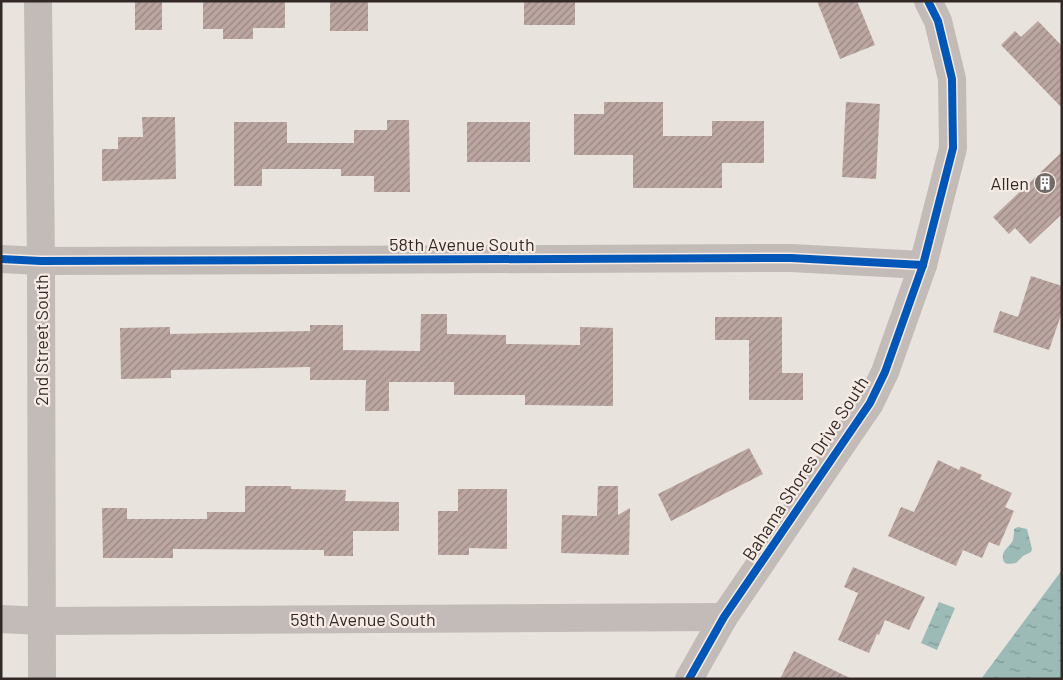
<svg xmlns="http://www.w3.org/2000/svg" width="1063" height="680" viewBox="0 0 1063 680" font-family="Barlow,sans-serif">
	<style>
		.water { fill: url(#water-ripples) }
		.building { fill: url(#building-hatch) }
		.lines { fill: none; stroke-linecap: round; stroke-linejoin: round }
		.minor { stroke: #c2bbb8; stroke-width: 28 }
		.cycleway-casing { stroke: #f6ece5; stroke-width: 11 }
		.cycleway { stroke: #0057b8; stroke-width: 8 }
		.labels { text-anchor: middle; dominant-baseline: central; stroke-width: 4.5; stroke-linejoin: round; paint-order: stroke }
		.poi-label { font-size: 18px; fill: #322926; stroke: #f6ece5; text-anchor: end }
		.street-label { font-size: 18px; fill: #322926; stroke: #f6ece5 }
	</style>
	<defs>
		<pattern id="water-ripples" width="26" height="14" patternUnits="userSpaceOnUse" patternTransform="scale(1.25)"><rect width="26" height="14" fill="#9cbab6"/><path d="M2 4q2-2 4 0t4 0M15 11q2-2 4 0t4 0" fill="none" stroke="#809794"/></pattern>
		<pattern id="building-hatch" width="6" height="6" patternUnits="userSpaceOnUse" patternTransform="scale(1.25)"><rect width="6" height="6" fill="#bba6a1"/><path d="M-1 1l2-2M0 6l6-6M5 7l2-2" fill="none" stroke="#998783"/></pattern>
	</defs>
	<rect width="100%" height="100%" fill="#e9e3de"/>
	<g class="water">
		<path d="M 1018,527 L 1027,529 L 1032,549 L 1031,552 L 1023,556 L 1016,563 L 1007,564 L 1004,562 C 1000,552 1007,549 1012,542 C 1014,539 1014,533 1014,529 Z"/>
		<path d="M 1062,570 L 1062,679 L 981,679 Z"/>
		<path d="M 939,602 L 955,608 L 937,650 L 921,643 Z"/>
	</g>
	<g class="building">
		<rect x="135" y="1" width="27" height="29"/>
		<path d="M 203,1 L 285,1 L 285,28 L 253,28 L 253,39 L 223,39 L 223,29 L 203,29 Z"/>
		<rect x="330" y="1" width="38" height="30"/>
		<rect x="524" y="1" width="51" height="24"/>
		<path d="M 817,1 L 857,1 L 875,45 L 840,59 Z"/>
		<path d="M 1038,21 L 1062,46 L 1062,108 L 1001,45 L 1015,31 L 1021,37 Z"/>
		<path d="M 604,102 L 663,102 L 663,136 L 712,136 L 712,121 L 764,121 L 764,163 L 722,163 L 722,188 L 633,188 L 633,155 L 574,155 L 574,114 L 604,114 Z"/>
		<path d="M 846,102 L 880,104 L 876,179 L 842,177 Z"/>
		<path d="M 142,117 L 175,117 L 176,179 L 102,181 L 102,149 L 118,149 L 118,137 L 143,137 Z"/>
		<path d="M 387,120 L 409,120 L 410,192 L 374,192 L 374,176 L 341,176 L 341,169 L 262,169 L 262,186 L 234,186 L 234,122 L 287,122 L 287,143 L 354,143 L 354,130 L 387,130 Z"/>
		<rect x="467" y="122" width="63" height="40"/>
		<path d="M 1062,152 L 1062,214 L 1030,244 L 1015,228 L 1009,234 L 993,217 Z"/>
		<path d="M 1031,276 L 1062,286 L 1062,312 L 1049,350 L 993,332 L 1000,311 L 1018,317 Z"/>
		<path d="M 421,314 L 447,314 L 447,334 L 506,335 L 506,344 L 580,345 L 580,327 L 613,328 L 613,406 L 525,405 L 525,395 L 454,395 L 454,382 L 389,382 L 389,411 L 365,411 L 366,380 L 310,380 L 310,367 L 171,370 L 171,378 L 121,379 L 120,328 L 170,327 L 170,334 L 310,331 L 310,325 L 343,325 L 343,350 L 420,351 Z"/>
		<path d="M 715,317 L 782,317 L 782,373 L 803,373 L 803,400 L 749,400 L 749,340 L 715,340 Z"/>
		<path d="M 749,448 L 763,474 L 671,521 L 658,494 Z"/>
		<path d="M 938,460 L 959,470 L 961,466 L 982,475 L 980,479 L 1012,493 L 1005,507 L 1014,511 L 999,546 L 989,542 L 982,558 L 963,550 L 956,566 L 888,536 L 901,507 L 914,512 Z"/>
		<path d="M 245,486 L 291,486 L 291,489 L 346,490 L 345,501 L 399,502 L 399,531 L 353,531 L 353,556 L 324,556 L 324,550 L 173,549 L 173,558 L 103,558 L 102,508 L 127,508 L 127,519 L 207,519 L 207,512 L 245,512 Z"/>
		<path d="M 598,486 L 618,486 L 618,515 L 630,508 L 629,555 L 561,553 L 562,515 L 597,516 Z"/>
		<path d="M 458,489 L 507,489 L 507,549 L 469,548 L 469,555 L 438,555 L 438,511 L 458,511 Z"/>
		<path d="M 853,567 L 925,597 L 909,630 L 885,620 L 879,635 L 877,634 L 869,653 L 838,640 L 858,593 L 844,587 Z"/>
		<path d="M 794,651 L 852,679 L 780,679 Z"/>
	</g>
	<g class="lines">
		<g class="minor">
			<path d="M 38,1 L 41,261 L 42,679"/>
			<path d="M 1,259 L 41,261 L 791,258 L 923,265"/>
			<path d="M 1,619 L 42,621 L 724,617"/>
			<path d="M 689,679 L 724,617 L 870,403 L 885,372 L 923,265 L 953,148 L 952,79 L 938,21 L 928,1"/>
		</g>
		<g class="cycleway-casing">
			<g id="cycleway">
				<path d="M 1,259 L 41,261 L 791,258 L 923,265"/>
				<path d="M 689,679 L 724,617 L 870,403 L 885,372 L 923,265 L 953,148 L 952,79 L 938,21 L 928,1"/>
			</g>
		</g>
		<use href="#cycleway" class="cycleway"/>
	</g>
	<defs>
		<g id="building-disc" transform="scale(1.125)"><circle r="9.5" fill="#726a66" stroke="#f6ece5"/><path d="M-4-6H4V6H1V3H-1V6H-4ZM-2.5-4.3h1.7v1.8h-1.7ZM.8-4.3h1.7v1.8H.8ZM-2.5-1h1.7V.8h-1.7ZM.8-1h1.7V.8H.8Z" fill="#fff"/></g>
	</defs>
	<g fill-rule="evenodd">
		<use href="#building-disc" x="1045" y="183"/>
	</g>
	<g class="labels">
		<g class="poi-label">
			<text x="1029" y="183">Allen</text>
		</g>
		<g class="street-label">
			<text x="462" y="244">58th Avenue South</text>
			<text transform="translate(41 340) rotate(-90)">2nd Street South</text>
			<text transform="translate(805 468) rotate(-57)">Bahama Shores Drive South</text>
			<text x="363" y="619">59th Avenue South</text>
		</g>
	</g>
	<rect width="1063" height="680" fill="none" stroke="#322926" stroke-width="5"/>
</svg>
